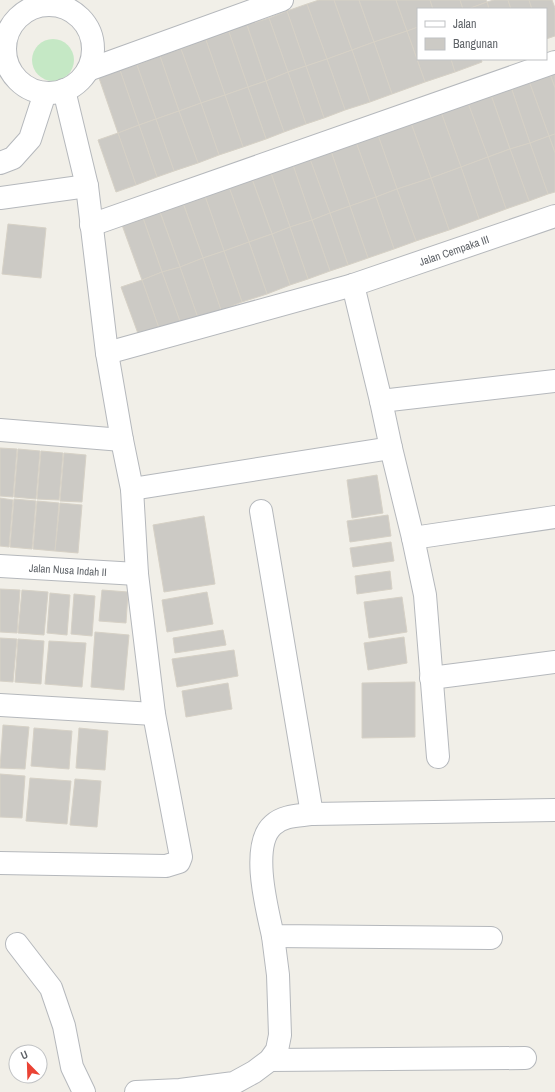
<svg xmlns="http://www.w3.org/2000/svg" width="555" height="1092" viewBox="0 0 555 1092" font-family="'Archivo Narrow',sans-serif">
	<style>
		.green { fill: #c5e8c5 }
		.building { fill: #cccac5; stroke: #d6d1c6 }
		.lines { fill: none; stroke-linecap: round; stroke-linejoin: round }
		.minor-casing { stroke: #b5b8bc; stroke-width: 24 }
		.minor { stroke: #fff; stroke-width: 22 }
		.labels { text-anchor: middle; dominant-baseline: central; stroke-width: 3.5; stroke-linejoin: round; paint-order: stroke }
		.street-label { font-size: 11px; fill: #5f6368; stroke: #fff }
	</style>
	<rect width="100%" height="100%" fill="#f1efe8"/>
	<circle class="green" cx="53" cy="60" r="21"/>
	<g class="building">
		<path d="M 319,0 L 334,0 L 352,50 L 327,59 L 307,4 Z"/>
		<path d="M 334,0 L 359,0 L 374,42 L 352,50 Z"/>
		<path d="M 359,0 L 396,0 L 407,31 L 374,42 Z"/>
		<path d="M 396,0 L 430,0 L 433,9 L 418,9 L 418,27 L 407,31 Z"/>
		<path d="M 430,0 L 460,0 L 463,9 L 433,9 Z"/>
		<path d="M 460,0 L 486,0 L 487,2 L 468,9 L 463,9 Z"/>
		<path d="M 494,0 L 508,0 L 511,9 L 489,9 L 487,2 Z"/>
		<path d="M 508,0 L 529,0 L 532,9 L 511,9 Z"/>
		<path d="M 529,0 L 552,0 L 555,8 L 555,36 L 546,39 L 546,9 L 532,9 Z"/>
		<path d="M 487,2 L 489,9 L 468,9 Z"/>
		<path d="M 307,4 L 327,59 L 306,66 L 287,11 Z"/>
		<path d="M 287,11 L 306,66 L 288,72 L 269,18 Z"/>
		<path d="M 269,18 L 288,72 L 266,81 L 247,25 Z"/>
		<path d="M 247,25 L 266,81 L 248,87 L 229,32 Z"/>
		<path d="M 418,27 L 418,59 L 451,59 L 455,72 L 425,82 L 407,31 Z"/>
		<path d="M 407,31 L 425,82 L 392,94 L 374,42 Z"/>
		<path d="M 229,32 L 248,87 L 225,95 L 206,40 Z"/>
		<path d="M 206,40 L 225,95 L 201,103 L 181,49 Z"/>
		<path d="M 374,42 L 392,94 L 370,102 L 352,50 Z"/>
		<path d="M 181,49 L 201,103 L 179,111 L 160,56 Z"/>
		<path d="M 352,50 L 370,102 L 345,110 L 327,59 Z"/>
		<path d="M 160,56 L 179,111 L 156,119 L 137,65 Z"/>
		<path d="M 327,59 L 345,110 L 324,118 L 306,66 Z"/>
		<path d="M 451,59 L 481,59 L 482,62 L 455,72 Z"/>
		<path d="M 137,65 L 156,119 L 139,125 L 120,70 Z"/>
		<path d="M 306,66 L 324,118 L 306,124 L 288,72 Z"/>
		<path d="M 120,70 L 139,125 L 118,133 L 99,78 Z"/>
		<path d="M 288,72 L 306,124 L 284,132 L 266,81 Z"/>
		<path d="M 555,72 L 555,88 L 550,74 Z"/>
		<path d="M 550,74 L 555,88 L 555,134 L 549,136 L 529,81 Z"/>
		<path d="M 266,81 L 284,132 L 266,139 L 248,87 Z"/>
		<path d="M 529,81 L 549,136 L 530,143 L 511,87 Z"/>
		<path d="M 248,87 L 266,139 L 243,147 L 225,95 Z"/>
		<path d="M 511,87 L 530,143 L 510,149 L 491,95 Z"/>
		<path d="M 225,95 L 243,147 L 219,155 L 201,103 Z"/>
		<path d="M 491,95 L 510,149 L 488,157 L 468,103 Z"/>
		<path d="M 201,103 L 219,155 L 198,163 L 179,111 Z"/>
		<path d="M 468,103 L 488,157 L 461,167 L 441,112 Z"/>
		<path d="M 179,111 L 198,163 L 174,171 L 156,119 Z"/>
		<path d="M 441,112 L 461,167 L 431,178 L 411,123 Z"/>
		<path d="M 156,119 L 174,171 L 157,177 L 139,125 Z"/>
		<path d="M 411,123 L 431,178 L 397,189 L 378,135 Z"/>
		<path d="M 139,125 L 157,177 L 136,185 L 118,133 Z"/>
		<path d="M 118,133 L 136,185 L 116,192 L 98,140 Z"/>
		<path d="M 555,134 L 555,153 L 549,136 Z"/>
		<path d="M 378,135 L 397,189 L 376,197 L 356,142 Z"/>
		<path d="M 549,136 L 555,153 L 555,192 L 548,194 L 530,143 Z"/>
		<path d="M 356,142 L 376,197 L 350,206 L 331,151 Z"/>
		<path d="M 530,143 L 548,194 L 529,201 L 510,149 Z"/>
		<path d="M 510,149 L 529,201 L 506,209 L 488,157 Z"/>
		<path d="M 331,151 L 350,206 L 330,213 L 310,159 Z"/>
		<path d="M 488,157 L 506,209 L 479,219 L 461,167 Z"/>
		<path d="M 310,159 L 330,213 L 312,220 L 293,165 Z"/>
		<path d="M 293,165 L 312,220 L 290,227 L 271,173 Z"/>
		<path d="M 461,167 L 479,219 L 449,230 L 431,178 Z"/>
		<path d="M 271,173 L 290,227 L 272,234 L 252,179 Z"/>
		<path d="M 431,178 L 449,230 L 416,241 L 397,189 Z"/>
		<path d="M 252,179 L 272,234 L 249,242 L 229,187 Z"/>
		<path d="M 229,187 L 249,242 L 224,251 L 205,196 Z"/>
		<path d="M 397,189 L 416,241 L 394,249 L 376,197 Z"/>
		<path d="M 205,196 L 224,251 L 203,258 L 183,203 Z"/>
		<path d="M 376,197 L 394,249 L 368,258 L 350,206 Z"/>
		<path d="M 183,203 L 203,258 L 180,267 L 160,212 Z"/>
		<path d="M 350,206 L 368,258 L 348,265 L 330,213 Z"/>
		<path d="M 160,212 L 180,267 L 162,272 L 143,218 Z"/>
		<path d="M 330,213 L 348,265 L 330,271 L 312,220 Z"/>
		<path d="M 143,218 L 162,272 L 142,280 L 122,225 Z"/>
		<path d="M 312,220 L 330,271 L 308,279 L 290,227 Z"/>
		<path d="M 8,224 L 46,228 L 41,278 L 2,274 Z"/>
		<path d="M 290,227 L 308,279 L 290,285 L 272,234 Z"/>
		<path d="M 272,234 L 290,285 L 267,294 L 249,242 Z"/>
		<path d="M 249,242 L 267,294 L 242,302 L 224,251 Z"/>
		<path d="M 224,251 L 242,302 L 221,310 L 203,258 Z"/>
		<path d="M 203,258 L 221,310 L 198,318 L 180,267 Z"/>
		<path d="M 180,267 L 198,318 L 181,324 L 162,272 Z"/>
		<path d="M 162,272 L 181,324 L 160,331 L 142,280 Z"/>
		<path d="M 142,280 L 160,331 L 140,339 L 121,287 Z"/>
		<path d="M 0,448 L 17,449 L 13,497 L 0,496 Z"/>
		<path d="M 18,449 L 40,451 L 36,499 L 14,497 Z"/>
		<path d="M 41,451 L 63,453 L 59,500 L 37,499 Z"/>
		<path d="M 64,453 L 86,455 L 82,502 L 60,501 Z"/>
		<path d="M 377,475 L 383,513 L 352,518 L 347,480 Z"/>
		<path d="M 0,498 L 13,500 L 9,547 L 0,546 Z"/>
		<path d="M 14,499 L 36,501 L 32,549 L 10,547 Z"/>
		<path d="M 37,501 L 59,503 L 55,551 L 33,549 Z"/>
		<path d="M 60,503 L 82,505 L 78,553 L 55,551 Z"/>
		<path d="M 388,515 L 391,536 L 350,542 L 347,521 Z"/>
		<path d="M 204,516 L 215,584 L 164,592 L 153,525 Z"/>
		<path d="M 391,542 L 394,561 L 353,567 L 350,548 Z"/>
		<path d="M 390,571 L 392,589 L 357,594 L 355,576 Z"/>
		<path d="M 0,589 L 20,590 L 17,633 L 0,632 Z"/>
		<path d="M 22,590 L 48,592 L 44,635 L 18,633 Z"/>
		<path d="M 102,590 L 128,592 L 126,623 L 99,621 Z"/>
		<path d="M 207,592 L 213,624 L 167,632 L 162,600 Z"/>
		<path d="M 50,593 L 70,595 L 67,635 L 47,633 Z"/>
		<path d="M 74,594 L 95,596 L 92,636 L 71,634 Z"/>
		<path d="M 402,597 L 407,632 L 369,638 L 364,602 Z"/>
		<path d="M 223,630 L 226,645 L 175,653 L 173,638 Z"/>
		<path d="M 95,632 L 129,635 L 124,690 L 91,687 Z"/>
		<path d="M 404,637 L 407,663 L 368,670 L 364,643 Z"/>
		<path d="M 0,638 L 17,639 L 13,682 L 0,681 Z"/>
		<path d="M 18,639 L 44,641 L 41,684 L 15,682 Z"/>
		<path d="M 49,641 L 86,643 L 82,687 L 45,684 Z"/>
		<path d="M 234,650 L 238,676 L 177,687 L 172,659 Z"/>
		<path d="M 415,682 L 415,737 L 362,738 L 362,683 Z"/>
		<path d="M 228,683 L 232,709 L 186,717 L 182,691 Z"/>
		<path d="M 3,725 L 29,727 L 25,769 L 0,768 Z"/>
		<path d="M 34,728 L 72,731 L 69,769 L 31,766 Z"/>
		<path d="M 79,728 L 108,731 L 105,770 L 76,768 Z"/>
		<path d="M 0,774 L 25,776 L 22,818 L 0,817 Z"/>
		<path d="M 30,778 L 71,781 L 67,824 L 26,821 Z"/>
		<path d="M 75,779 L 101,781 L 97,827 L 70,825 Z"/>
	</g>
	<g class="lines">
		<g class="minor-casing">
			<g id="minor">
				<circle cx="49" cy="49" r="44"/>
				<path d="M 88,70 L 282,0"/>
				<path d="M 0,163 L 13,158 L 30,139 L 45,93"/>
				<path d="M 0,198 L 87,186"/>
				<path d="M 91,225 L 555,62"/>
				<path d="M 353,285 L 381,401 L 391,448 L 413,538 L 425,595 L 438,757"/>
				<path id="s1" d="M 107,353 L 353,285 L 555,216"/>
				<path d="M 381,401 L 555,381"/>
				<path d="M 0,430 L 122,440"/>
				<path d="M 132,489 L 391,448"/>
				<path d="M 261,511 L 312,814"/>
				<path d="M 413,538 L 555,517"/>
				<path id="s2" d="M 0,566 L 137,574"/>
				<path d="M 431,678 L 555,662"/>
				<path d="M 0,705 L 154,714"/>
				<path d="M 0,863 L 166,866 L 179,862 L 181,857 L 154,714 L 137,574 L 132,489 L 122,440 L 107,353 L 87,186 L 64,90"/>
				<path d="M 491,938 L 273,936 C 267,909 250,845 273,825 C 284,815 299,816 312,814 L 555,810"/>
				<path d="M 17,944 L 51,988 L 64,1026 L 72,1067 L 84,1092"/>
				<path d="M 270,1060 L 525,1058"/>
				<path d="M 136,1092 L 180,1090 L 234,1083 L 254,1072 L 270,1060 L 277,1050 L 280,1035 L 278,975 L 273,936"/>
			</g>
		</g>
		<use href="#minor" class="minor"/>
	</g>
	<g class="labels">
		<g class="street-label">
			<text stroke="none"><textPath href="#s1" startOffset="362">Jalan Cempaka III</textPath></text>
			<text stroke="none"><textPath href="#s2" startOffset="68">Jalan Nusa Indah II</textPath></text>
		</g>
	</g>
	<rect x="417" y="8" width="130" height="52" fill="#ffffff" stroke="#bfc1c3"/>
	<rect x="425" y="21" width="20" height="6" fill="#ffffff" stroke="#bfc1c3"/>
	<text x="453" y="28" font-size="12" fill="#5f6368">Jalan</text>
	<rect x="425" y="38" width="20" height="12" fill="#cccac5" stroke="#bfc1c3"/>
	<text x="453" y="48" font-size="12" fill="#5f6368">Bangunan</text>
	<g transform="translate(28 1064) rotate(337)"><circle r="19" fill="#ffffff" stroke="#bfc1c3"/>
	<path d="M0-3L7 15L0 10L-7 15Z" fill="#ea4335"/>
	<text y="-6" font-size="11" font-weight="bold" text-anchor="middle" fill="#5f6368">U</text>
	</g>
</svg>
